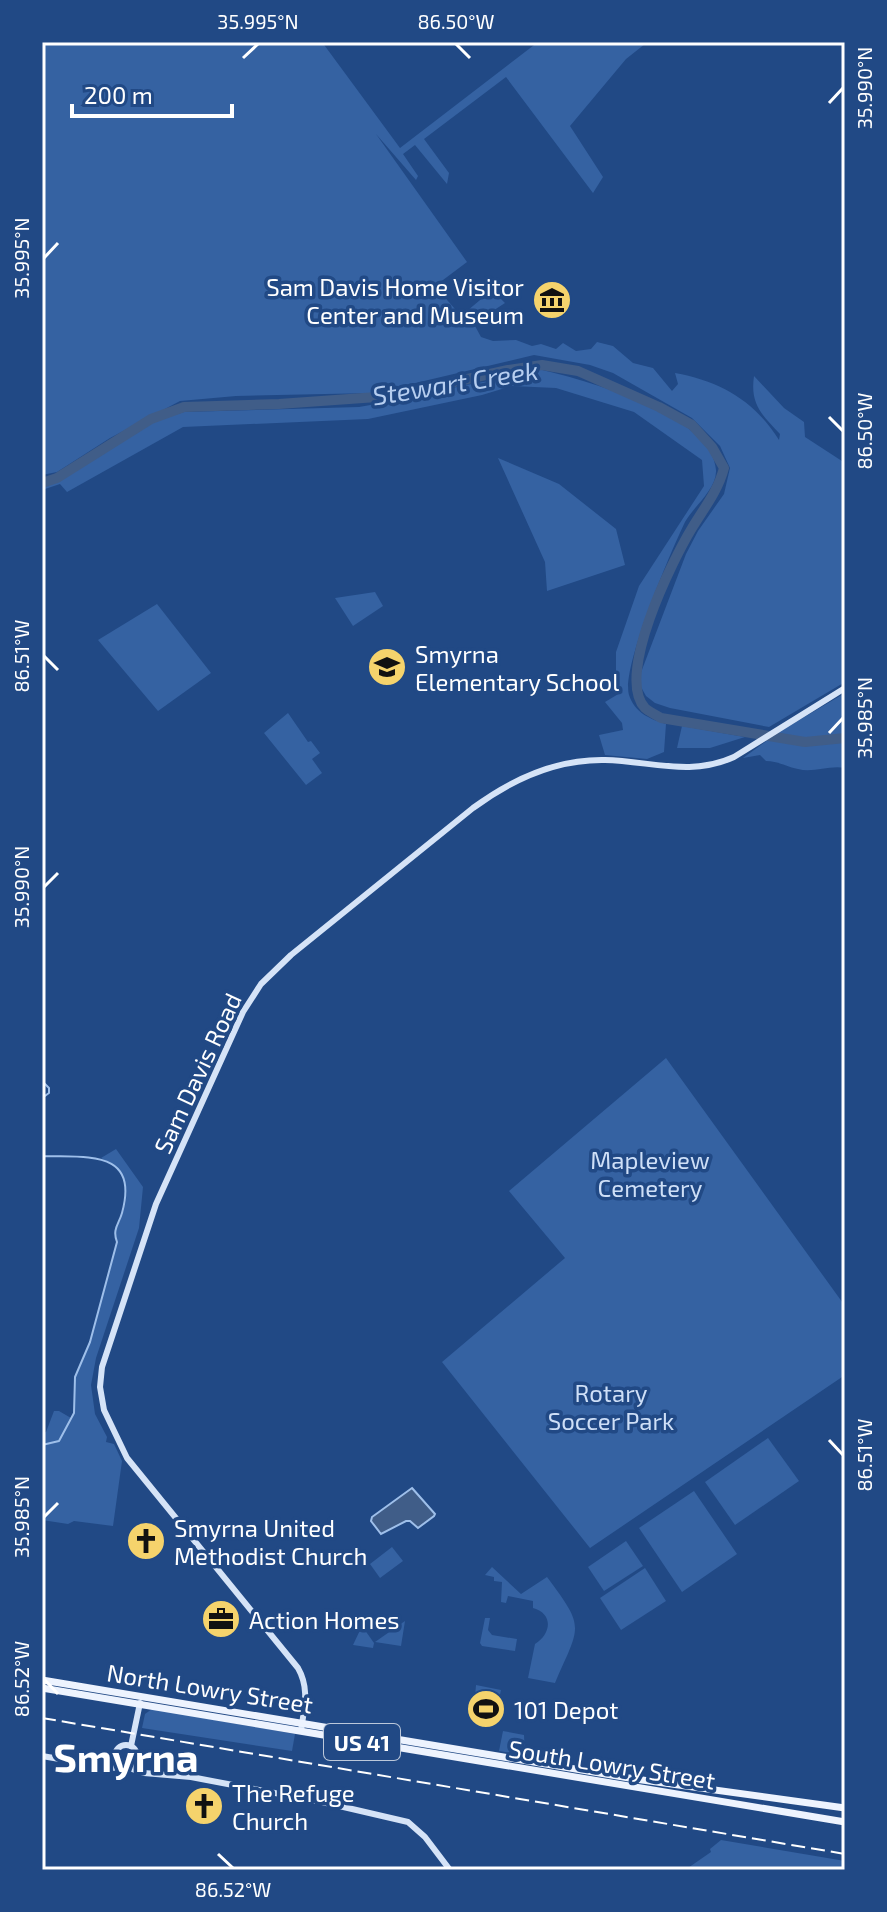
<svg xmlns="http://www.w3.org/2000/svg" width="887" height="1912" viewBox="0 0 887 1912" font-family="'Exo 2',sans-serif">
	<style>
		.green { fill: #3562a2 }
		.water { fill: #405d88; stroke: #9ebfea; stroke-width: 2 }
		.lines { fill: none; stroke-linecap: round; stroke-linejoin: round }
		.stream { stroke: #9ebfea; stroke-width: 2 }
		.river { stroke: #405d88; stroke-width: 10 }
		.secondary { stroke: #d5e3f7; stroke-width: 6 }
		.primary { stroke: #edf3fe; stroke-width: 7 }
		.rail { stroke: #fff; stroke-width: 2; stroke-dasharray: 14 6; stroke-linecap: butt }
		.ticks { fill: none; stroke: #fff; stroke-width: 3 }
		.labels { text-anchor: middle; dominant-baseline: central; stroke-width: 7; stroke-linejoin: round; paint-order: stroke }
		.shield { fill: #214985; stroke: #bcc8da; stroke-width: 2 }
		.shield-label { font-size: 22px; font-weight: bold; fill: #fff }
		.poi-label { font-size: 24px; fill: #fff; stroke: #214985; text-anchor: start }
		.street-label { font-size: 24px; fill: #fff; stroke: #214985 }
		.park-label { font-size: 24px; fill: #cedff7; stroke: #214985 }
		.water-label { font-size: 26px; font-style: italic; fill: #b6cef0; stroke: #214985 }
		.town-label { font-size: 40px; font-weight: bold; fill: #fff; stroke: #214985 }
		.neatline { fill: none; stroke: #fff; stroke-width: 3 }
		.ticks-label { font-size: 20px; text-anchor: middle; fill: #fff }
	</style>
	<rect width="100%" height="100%" fill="#214985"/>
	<g class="green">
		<path d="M 42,42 L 322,42 L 400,148 L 538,42 L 717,42 L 645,44 L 626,59 L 570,126 L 603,177 L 593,193 L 506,77 L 424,139 L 449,173 L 447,184 L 415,145 L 403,154 L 418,176 L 416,180 L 376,134 L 467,262 L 435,286 L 461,316 L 492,290 L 505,303 L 482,318 L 475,326 L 481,337 L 493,341 L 516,340 L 532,346 L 541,344 L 556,349 L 563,343 L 576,351 L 591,349 L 597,342 L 613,346 L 633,363 L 653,368 L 672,391 L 678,384 L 675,373 C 720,381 755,401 779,440 L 780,434 C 761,414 750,404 754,376 L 784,408 L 804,422 L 805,437 L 845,463 L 845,682 L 769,727 L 670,708 L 655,703 L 646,696 L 641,687 L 640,675 L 686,554 L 698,531 L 724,494 L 730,468 L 720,446 L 692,418 L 613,373 L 590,365 L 534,355 L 373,393 L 236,396 L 180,401 L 110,438 L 57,472 L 42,475 Z"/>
		<path d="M 538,369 C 582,379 714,415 716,470 C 717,489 693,507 685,522 C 671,551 621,669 629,695 C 635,713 650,719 666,724 L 664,752 L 647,759 L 605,755 L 599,735 L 623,730 L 622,723 L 605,702 L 620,693 L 616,675 L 616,652 L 639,586 L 704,486 L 702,460 L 634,412 L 556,388 L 512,386 L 482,395 L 368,419 L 183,427 L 67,492 L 60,484 L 42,490 L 42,486 L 59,480 L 155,421 L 184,412 L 359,407 L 433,394 L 460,386 L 501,379 L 508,372 Z"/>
		<path d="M 498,458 L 559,484 L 616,529 L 625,565 L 547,591 L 545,562 Z"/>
		<path d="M 375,592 L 383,606 L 353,626 L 335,598 Z"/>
		<path d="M 157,604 L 211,673 L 158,711 L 98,640 Z"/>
		<path d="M 845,693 L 845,768 C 829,765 813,773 798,769 C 786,767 779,761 766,761 L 760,755 L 743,758 L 779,732 Z"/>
		<path d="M 288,713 L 308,742 L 311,741 L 320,753 L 312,759 L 322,773 L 306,785 L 264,733 Z"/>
		<path d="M 682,726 L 745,737 L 710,748 L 677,748 Z"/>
		<path d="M 666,1058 L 845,1306 L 845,1375 L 590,1548 L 442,1362 L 565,1258 L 509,1191 Z"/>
		<path d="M 116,1149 L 143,1187 L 139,1228 L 96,1358 L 91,1385 L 95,1414 L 107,1437 L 106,1442 L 114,1444 L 122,1461 L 113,1526 L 74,1521 L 68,1524 L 42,1520 L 42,1433 L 46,1432 L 54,1411 L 59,1411 L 71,1418 L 74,1413 L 75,1377 L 90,1342 L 117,1242 C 112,1230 117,1228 121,1218 C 132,1189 127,1172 101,1158 Z"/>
		<path d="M 768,1438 L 799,1481 L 735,1525 L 705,1482 Z"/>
		<path d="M 694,1491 L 737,1554 L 682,1592 L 639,1528 Z"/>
		<path d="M 626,1541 L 643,1566 L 604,1591 L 588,1567 Z"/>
		<path d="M 392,1547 L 403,1561 L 380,1578 L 370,1564 Z"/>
		<path d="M 492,1567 L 521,1594 L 547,1577 C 586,1629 580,1625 555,1683 L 528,1678 L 535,1644 C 551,1634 554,1614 533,1608 L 533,1601 L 508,1596 L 506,1603 L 501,1602 L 502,1582 L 494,1581 L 494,1577 L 485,1575 Z"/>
		<path d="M 645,1568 L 666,1601 L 621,1630 L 600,1598 Z"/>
		<path d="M 485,1618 L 490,1618 L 488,1630 L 492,1635 L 517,1639 L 515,1651 L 482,1646 L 480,1643 Z"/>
		<path d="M 405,1621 L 401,1646 L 375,1642 Z"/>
		<path d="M 362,1626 L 374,1643 L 373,1648 L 353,1645 Z"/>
		<path d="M 476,1685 L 501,1690 L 494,1724 L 473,1720 Z"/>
		<path d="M 152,1709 L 295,1734 L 292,1751 L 142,1728 L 145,1714 Z"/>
		<path d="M 503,1731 L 524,1735 L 525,1755 L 499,1751 Z"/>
		<path d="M 721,1840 L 845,1861 L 845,1870 L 685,1870 L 711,1852 L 710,1849 Z"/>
	</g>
	<path class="water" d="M 412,1488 L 435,1514 L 434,1516 L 418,1528 L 410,1521 L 406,1521 L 381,1534 L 371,1521 L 372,1517 Z"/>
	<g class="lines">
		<g class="stream">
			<path d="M 42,1081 L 49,1088 L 49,1093 L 42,1098"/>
			<path d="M 42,1156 C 85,1158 140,1148 122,1213 C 119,1224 112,1229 117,1242 L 90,1342 L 75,1377 L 74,1413 L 59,1441 L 42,1445"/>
		</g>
		<path class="river" d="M 42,483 L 57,478 L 151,419 L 184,407 L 279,404 L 391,396 L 508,370 L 542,365 L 578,371 L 659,407 L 692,425 L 712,447 L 724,468 C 718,491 704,508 692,528 C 672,561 615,676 645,708 C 649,712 657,715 661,718 L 805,742 L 845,738"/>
		<g class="secondary">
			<path d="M 301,1731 C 304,1708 310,1689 298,1668 L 127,1458 L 104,1410 L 100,1387 L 102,1367 L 156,1204 L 243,1012 L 261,984 L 291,955 L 473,808 C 511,780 557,759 605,760 C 651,761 690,777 734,757 L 845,688"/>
			<circle cx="126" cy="1756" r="11"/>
			<path d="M 131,1746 L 140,1703"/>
			<path d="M 42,1756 L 112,1768 L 123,1766"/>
			<path d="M 126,1767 L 144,1773 L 191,1777 L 322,1802 L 408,1822 L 425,1837 L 450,1870"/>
		</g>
		<g class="primary">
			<path d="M 42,1680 L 635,1779 L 845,1808"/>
			<path d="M 42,1688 L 845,1822"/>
		</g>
		<path class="rail" d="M 42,1718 L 845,1854"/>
	</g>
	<path class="ticks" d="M 456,44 L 470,58M 243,58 L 258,44M 829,103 L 843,88M 44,258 L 58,243M 829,417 L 843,431M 44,656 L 58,670M 829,733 L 843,718M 44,887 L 58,873M 829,1440 L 843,1455M 44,1517 L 58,1503M 44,1679 L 58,1694M 218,1854 L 233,1868"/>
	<defs>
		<g id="museum-disc" transform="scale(2)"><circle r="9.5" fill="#f5d36c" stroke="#214985"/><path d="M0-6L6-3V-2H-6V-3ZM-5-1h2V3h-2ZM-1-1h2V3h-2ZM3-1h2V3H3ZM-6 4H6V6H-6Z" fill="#111"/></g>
		<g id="school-disc" transform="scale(2)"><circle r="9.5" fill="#f5d36c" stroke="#214985"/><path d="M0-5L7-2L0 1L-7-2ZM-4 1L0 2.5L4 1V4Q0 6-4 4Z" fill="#111"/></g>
		<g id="church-disc" transform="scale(2)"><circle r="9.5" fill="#f5d36c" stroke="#214985"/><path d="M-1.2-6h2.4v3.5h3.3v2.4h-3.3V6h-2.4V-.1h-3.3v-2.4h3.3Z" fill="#111"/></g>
		<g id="office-disc" transform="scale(2)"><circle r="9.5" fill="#f5d36c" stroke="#214985"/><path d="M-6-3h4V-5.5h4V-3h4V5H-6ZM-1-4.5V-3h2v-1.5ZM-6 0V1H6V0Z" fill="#111"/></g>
		<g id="stadium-disc" transform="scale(2)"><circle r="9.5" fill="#f5d36c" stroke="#214985"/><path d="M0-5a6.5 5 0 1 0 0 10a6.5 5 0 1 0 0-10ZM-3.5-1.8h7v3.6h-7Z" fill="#111"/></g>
	</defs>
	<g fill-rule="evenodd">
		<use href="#museum-disc" x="552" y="300"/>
		<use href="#school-disc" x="387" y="667"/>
		<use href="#church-disc" x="146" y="1541"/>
		<use href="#office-disc" x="221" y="1619"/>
		<use href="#stadium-disc" x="486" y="1709"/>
		<use href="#church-disc" x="204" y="1806"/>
	</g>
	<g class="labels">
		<rect class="shield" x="324" y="1724" width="76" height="36" rx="6"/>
		<g class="shield-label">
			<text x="362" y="1742">US 41</text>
		</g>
		<g class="poi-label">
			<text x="524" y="286" text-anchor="end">Sam Davis Home Visitor<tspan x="524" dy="28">Center and Museum</tspan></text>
			<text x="415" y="653">Smyrna<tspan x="415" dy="28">Elementary School</tspan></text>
			<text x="174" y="1527">Smyrna United<tspan x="174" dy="28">Methodist Church</tspan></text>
			<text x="249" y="1619">Action Homes</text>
			<text x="514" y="1709">101 Depot</text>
			<text x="232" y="1792">The Refuge<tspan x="232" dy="28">Church</tspan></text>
		</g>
		<g class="street-label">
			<text transform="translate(197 1073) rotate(-65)">Sam Davis Road</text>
			<text transform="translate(210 1688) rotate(9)">North Lowry Street</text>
			<text transform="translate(612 1764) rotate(9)">South Lowry Street</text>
		</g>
		<g class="park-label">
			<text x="650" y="1159">Mapleview<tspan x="650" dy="28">Cemetery</tspan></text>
			<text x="611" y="1392">Rotary<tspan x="611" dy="28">Soccer Park</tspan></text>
		</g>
		<g class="water-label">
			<text transform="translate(455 382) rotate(-9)">Stewart Creek</text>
		</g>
		<g class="town-label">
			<text x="126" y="1756">Smyrna</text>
		</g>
	</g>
	<rect width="887" height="1912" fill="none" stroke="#214985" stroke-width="88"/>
	<path d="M72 104v12h160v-12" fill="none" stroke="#ffffff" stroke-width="4"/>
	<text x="84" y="104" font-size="24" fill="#ffffff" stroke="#214985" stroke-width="6" paint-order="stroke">200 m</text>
	<rect x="44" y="44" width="799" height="1824" class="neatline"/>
	<g class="ticks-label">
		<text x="258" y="29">35.995°N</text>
		<text x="456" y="29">86.50°W</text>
		<text transform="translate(865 88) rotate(-90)" y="7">35.990°N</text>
		<text transform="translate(22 258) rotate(-90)" y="7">35.995°N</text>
		<text transform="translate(865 431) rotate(-90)" y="7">86.50°W</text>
		<text transform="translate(22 656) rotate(-90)" y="7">86.51°W</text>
		<text transform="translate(865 718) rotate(-90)" y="7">35.985°N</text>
		<text transform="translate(22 887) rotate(-90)" y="7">35.990°N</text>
		<text transform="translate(865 1455) rotate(-90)" y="7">86.51°W</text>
		<text transform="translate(22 1517) rotate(-90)" y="7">35.985°N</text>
		<text transform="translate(22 1679) rotate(-90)" y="7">86.52°W</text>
		<text x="233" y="1897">86.52°W</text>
	</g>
</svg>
